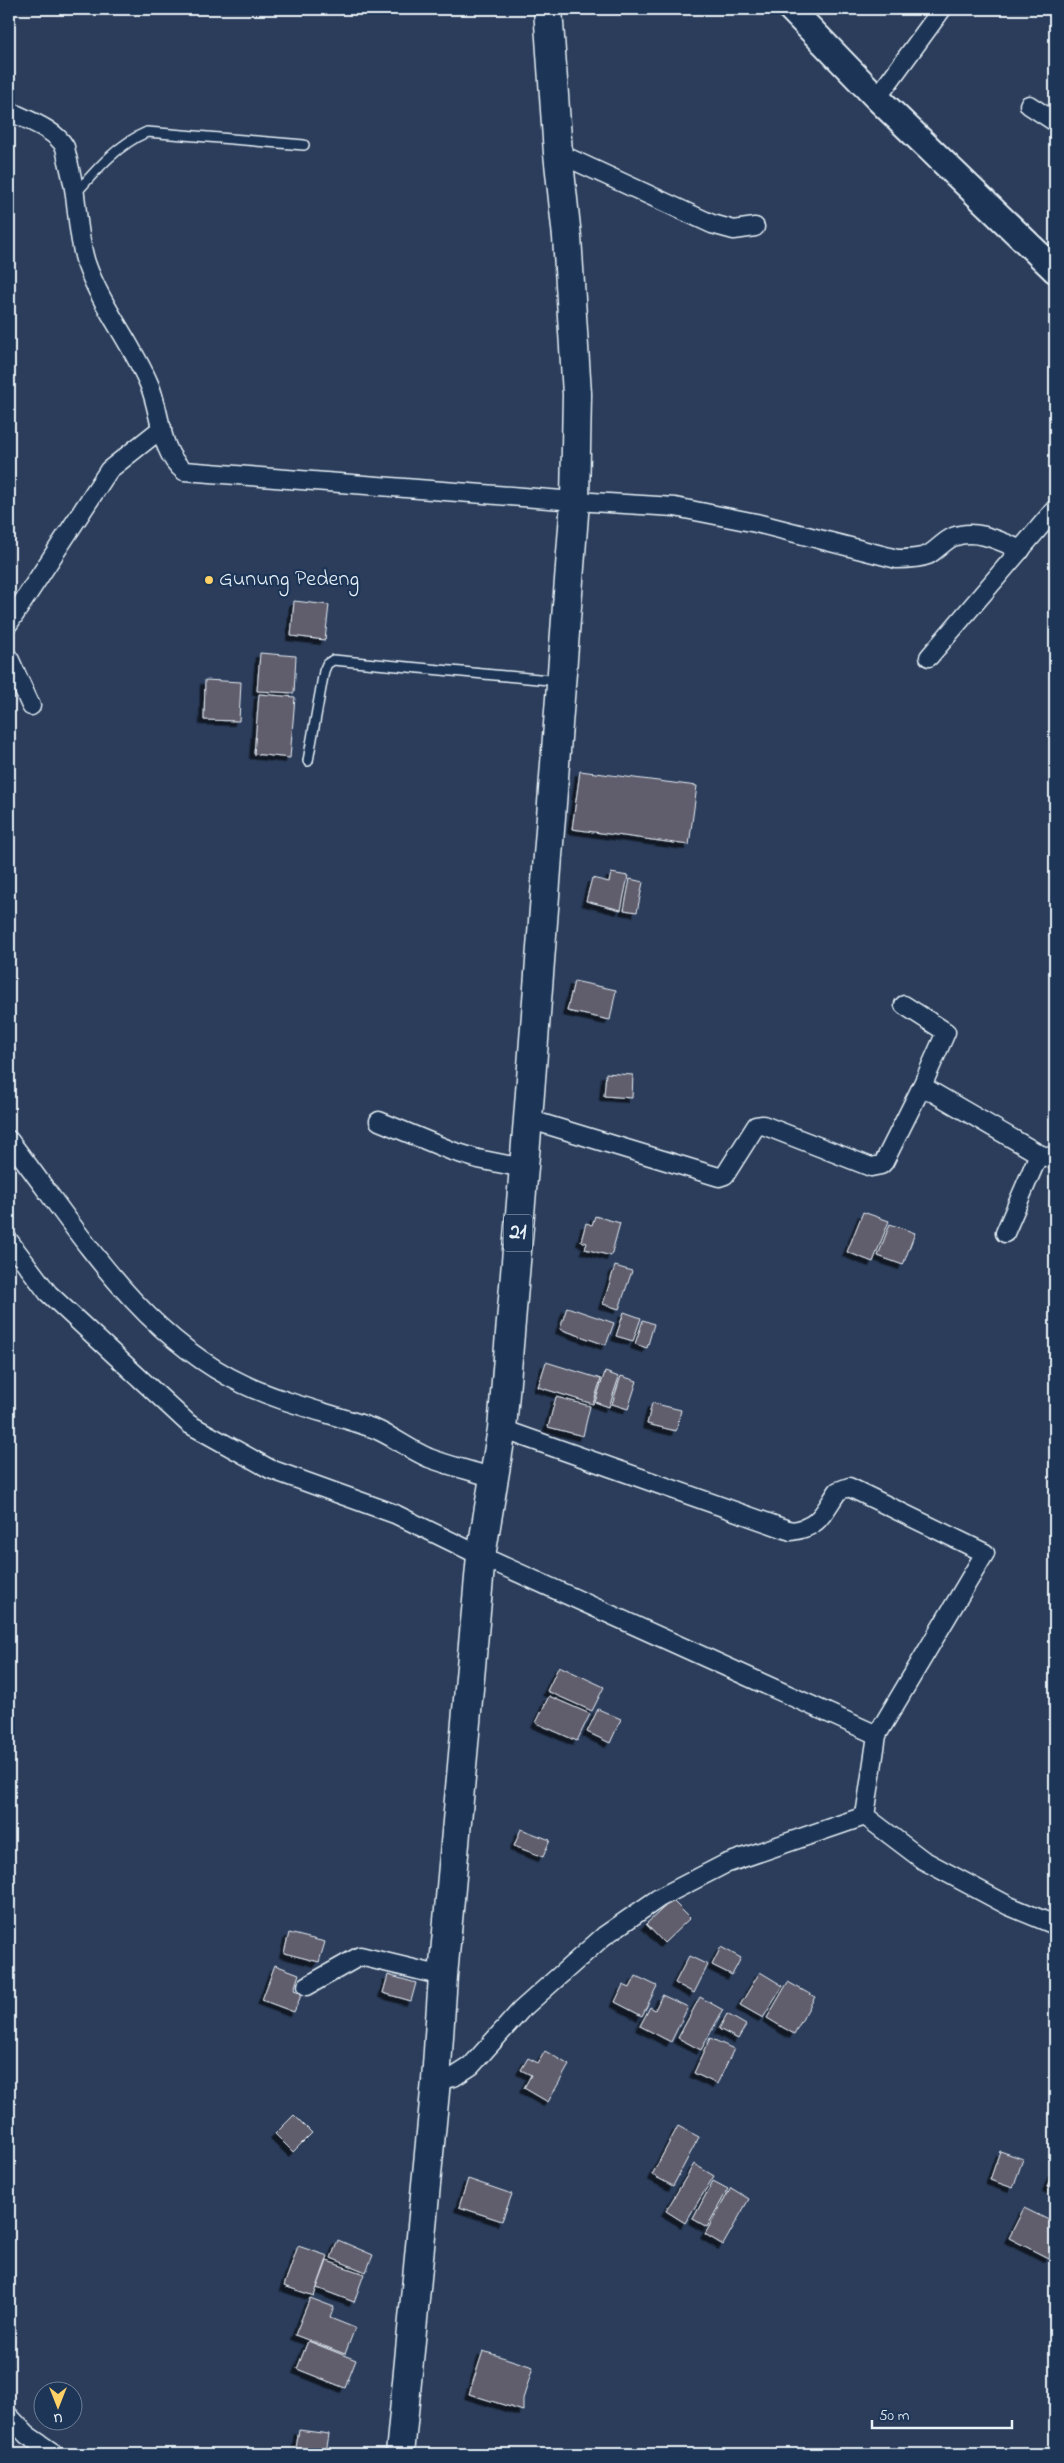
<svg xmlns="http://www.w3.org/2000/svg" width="1064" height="2463" viewBox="0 0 1064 2463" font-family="'Indie Flower',sans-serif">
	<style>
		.building { fill: #615d6d; stroke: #e8f1f8; filter: url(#shadow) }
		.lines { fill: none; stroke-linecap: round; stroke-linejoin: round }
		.service-casing { stroke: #e8f1f8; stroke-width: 12 }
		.minor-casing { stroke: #e8f1f8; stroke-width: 21 }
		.secondary-casing { stroke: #e8f1f8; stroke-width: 29 }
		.trunk-casing { stroke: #e8f1f8; stroke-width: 31 }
		.service { stroke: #1d3557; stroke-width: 9 }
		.minor { stroke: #1d3557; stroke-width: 18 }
		.secondary { stroke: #1d3557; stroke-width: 25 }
		.trunk { stroke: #1d3557; stroke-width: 28 }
		.poi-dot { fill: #ffd166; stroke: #1d3557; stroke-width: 2 }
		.labels { text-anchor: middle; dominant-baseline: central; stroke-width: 4.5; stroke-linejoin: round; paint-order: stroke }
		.shield { fill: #1d3557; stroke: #abb9c8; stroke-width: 1 }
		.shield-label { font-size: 21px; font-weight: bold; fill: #e8f1f8 }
		.poi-label { font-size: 22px; fill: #e8f1f8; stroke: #1d3557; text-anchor: start }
	</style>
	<defs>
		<filter id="shadow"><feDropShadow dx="-4.5" dy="4.5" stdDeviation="0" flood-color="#0009"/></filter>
	</defs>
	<rect width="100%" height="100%" fill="#2b3d5b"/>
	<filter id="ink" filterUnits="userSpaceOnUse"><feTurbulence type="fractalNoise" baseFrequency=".02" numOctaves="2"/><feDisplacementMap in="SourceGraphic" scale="10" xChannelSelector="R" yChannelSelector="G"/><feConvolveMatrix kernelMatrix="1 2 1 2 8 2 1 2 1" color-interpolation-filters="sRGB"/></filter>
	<g filter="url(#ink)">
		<g class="building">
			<path d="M 294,601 L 329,605 L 325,640 L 291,636 Z"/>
			<path d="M 260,653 L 296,656 L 294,693 L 257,691 Z"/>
			<path d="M 205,680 L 241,682 L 239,721 L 204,720 Z"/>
			<path d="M 259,694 L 295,697 L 290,758 L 254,754 Z"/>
			<path d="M 580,771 L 697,786 L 689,845 L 572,829 Z"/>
			<path d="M 611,873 L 628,876 L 621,910 L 586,901 L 592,878 L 609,882 Z"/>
			<path d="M 630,879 L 643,882 L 637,912 L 624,910 Z"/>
			<path d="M 574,981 L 616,990 L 610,1020 L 567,1011 Z"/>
			<path d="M 606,1073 L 633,1075 L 632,1098 L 604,1096 Z"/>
			<path d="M 863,1212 L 889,1221 L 873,1262 L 847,1252 Z"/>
			<path d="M 595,1216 L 620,1223 L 611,1256 L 585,1249 L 587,1243 L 581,1241 L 586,1223 L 592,1225 Z"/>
			<path d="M 890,1224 L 915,1233 L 903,1265 L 878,1256 Z"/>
			<path d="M 615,1266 L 632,1271 L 619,1309 L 603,1304 Z"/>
			<path d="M 567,1307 L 614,1323 L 606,1345 L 560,1329 Z"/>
			<path d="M 624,1312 L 641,1318 L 633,1341 L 616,1336 Z"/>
			<path d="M 643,1320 L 654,1324 L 647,1348 L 635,1344 Z"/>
			<path d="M 546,1362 L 601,1379 L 593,1404 L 538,1387 Z"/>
			<path d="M 605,1372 L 619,1377 L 609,1407 L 595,1402 Z"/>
			<path d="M 621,1376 L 637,1381 L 628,1409 L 612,1404 Z"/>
			<path d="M 556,1397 L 590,1406 L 583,1436 L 548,1427 Z"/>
			<path d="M 652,1403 L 681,1410 L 676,1431 L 647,1424 Z"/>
			<path d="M 559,1666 L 604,1687 L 592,1711 L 547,1691 Z"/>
			<path d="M 549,1696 L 590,1714 L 577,1741 L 536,1723 Z"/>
			<path d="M 598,1709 L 621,1719 L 610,1743 L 587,1732 Z"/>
			<path d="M 521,1829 L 550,1840 L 543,1857 L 514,1846 Z"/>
			<path d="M 672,1900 L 690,1918 L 664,1943 L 646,1924 Z"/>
			<path d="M 289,1933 L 325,1942 L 319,1962 L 284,1953 Z"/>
			<path d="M 721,1947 L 741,1958 L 732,1975 L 712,1965 Z"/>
			<path d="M 689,1956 L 708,1965 L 694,1993 L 675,1983 Z"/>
			<path d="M 275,1965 L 299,1974 L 294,1990 L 302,1993 L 294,2012 L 262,2000 Z"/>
			<path d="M 760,1972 L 783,1986 L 763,2018 L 740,2005 Z"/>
			<path d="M 388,1975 L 416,1983 L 411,2001 L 383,1993 Z"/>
			<path d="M 636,1976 L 657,1986 L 642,2016 L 615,2002 L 623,1985 L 630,1988 Z"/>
			<path d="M 788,1982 L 815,1997 L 794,2034 L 767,2018 Z"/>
			<path d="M 662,1995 L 688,2007 L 671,2042 L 640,2026 L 650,2007 L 655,2010 Z"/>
			<path d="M 700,1997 L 723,2010 L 701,2050 L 678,2038 Z"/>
			<path d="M 727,2014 L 746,2025 L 738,2039 L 719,2029 Z"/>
			<path d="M 710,2038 L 734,2049 L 717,2084 L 694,2073 Z"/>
			<path d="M 545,2051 L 569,2065 L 548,2102 L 524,2088 L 531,2075 L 521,2070 L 528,2058 L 538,2063 Z"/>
			<path d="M 294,2115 L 312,2133 L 293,2152 L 275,2134 Z"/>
			<path d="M 678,2126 L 699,2137 L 673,2186 L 652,2175 Z"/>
			<path d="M 1000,2151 L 1023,2159 L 1013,2188 L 990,2180 Z"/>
			<path d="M 694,2164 L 714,2176 L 685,2223 L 666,2211 Z"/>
			<path d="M 1055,2166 L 1055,2190 L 1047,2187 Z"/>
			<path d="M 468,2179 L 512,2194 L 502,2221 L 459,2207 Z"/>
			<path d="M 713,2181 L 728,2189 L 707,2227 L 693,2219 Z"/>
			<path d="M 731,2188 L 749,2199 L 723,2245 L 705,2234 Z"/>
			<path d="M 1024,2208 L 1055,2223 L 1055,2244 L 1048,2258 L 1009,2238 Z"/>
			<path d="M 338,2240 L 373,2255 L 366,2272 L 331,2258 Z"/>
			<path d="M 298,2246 L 328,2256 L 314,2296 L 284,2286 Z"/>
			<path d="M 327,2261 L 364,2274 L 354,2302 L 317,2288 Z"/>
			<path d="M 310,2298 L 334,2307 L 330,2318 L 355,2328 L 345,2354 L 295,2335 Z"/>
			<path d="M 308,2341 L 356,2360 L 345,2388 L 297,2369 Z"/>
			<path d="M 483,2351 L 533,2367 L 523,2399 L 523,2411 L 469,2394 Z"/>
			<path d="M 299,2430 L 329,2434 L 326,2453 L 296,2448 Z"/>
			<path d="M 292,2451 L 328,2454 L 292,2454 Z"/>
		</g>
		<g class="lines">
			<g class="service-casing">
				<g id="service">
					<path d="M 76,193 C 96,170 118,144 147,132 L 304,145"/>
					<path d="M 308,761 L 324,671 L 327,664 L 333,660 L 560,681"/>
				</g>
			</g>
			<g class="minor-casing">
				<g id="minor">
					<path d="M 877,98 L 942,9"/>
					<path d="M 1029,105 L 1055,122"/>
					<path d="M 9,111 C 27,120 55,129 65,147 C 68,163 73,179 75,195 C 78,218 79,241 86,263 C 101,306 131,342 149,384 C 161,411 159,452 184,471 L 575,501 L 675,507 L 756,523 L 897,559 C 907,559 918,559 928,555 C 937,550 944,541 953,537 C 976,528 1000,541 1021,550"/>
					<path d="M 558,153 L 712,224 L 734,230 L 755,227"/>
					<path d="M 9,623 L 109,470 L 162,428"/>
					<path d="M 929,657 L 1055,509"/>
					<path d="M 9,658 L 31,706"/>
					<path d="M 904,1005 L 946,1032 L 922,1086"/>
					<path d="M 528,1119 L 719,1177 L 725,1175 L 756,1126 L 763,1125 L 871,1167 L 881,1165 L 884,1162 L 922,1086 L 1039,1154 L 1055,1160"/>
					<path d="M 379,1121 L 452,1151 L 478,1159 L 523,1168"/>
					<path d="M 9,1140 C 77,1228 138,1334 243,1384 C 285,1404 331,1413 375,1429 C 394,1437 410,1450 429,1458 C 450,1466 472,1471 494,1478"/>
					<path d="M 1005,1233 L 1039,1154"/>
					<path d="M 9,1241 L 48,1293 L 189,1424 L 270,1469 L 395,1514 L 481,1556 L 877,1735 L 865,1816 L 725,1864 L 659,1898 L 604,1936 L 521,2010 L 471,2066 L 454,2077 L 436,2081"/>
					<path d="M 502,1429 L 791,1531 C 819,1528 823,1513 838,1491 L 849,1487 L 985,1553 L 877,1735"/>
					<path d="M 865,1816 L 923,1860 L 1009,1906 L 1055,1925"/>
					<path d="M 307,1986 L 360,1956 L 443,1976"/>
					<path d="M 9,2416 L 27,2435 L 55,2454"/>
				</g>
			</g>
			<g class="secondary-casing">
				<path id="secondary" d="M 791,9 L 877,98 L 1055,270"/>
			</g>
			<g class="trunk-casing">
				<path id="trunk" d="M 400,2454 L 436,2081 L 443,1976 L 481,1556 L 502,1429 L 528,1119 L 575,501 L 577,394 L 567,237 L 558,153 L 548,9"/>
			</g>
			<use href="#service" class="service"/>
			<use href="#minor" class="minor"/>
			<use href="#secondary" class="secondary"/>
			<use href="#trunk" class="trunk"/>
		</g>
	</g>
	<circle class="poi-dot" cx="209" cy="580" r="5"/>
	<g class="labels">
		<rect class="shield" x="504" y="1214.5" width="28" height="37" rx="4"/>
		<g class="shield-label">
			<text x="518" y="1233">21</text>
		</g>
		<g class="poi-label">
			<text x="219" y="580">Gunung Pedeng</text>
		</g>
	</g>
	<rect width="1064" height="2463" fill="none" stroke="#1d3557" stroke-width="30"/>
	<rect x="15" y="15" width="1034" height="2433" fill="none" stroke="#e8f1f8" stroke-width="2" filter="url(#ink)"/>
	<g transform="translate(58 2406) rotate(180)"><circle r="24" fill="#1d3557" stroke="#6e8097"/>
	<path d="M0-4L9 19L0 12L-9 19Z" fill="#ffd166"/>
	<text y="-8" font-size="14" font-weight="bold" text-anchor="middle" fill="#e8f1f8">U</text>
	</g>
	<path d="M872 2420v8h140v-8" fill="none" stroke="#e8f1f8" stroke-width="2.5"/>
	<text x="879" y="2420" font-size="15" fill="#e8f1f8" stroke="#1d3557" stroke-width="4" paint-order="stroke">50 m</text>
</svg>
